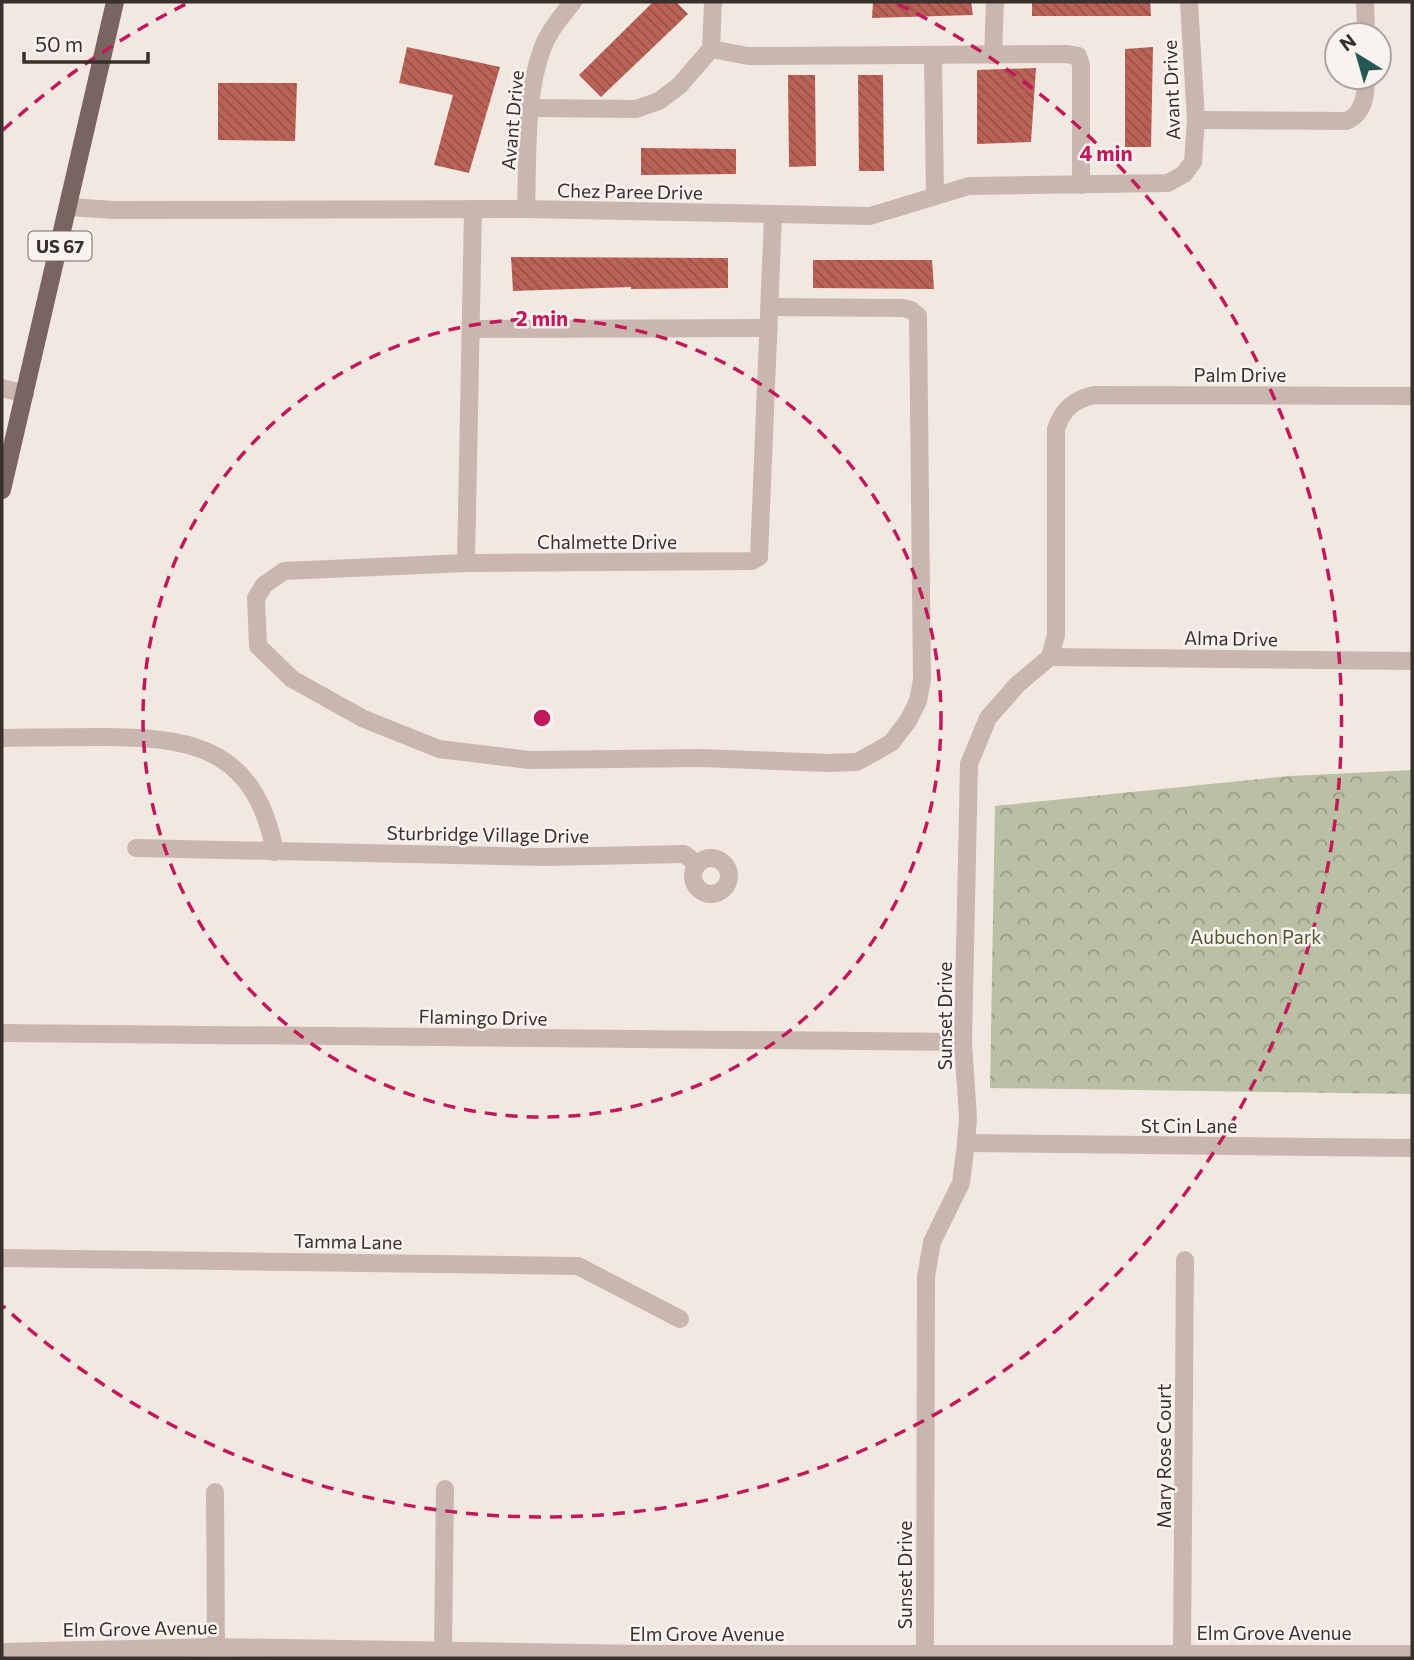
<svg xmlns="http://www.w3.org/2000/svg" width="1414" height="1660" viewBox="0 0 1414 1660" font-family="Commissioner,sans-serif">
	<style>
		.park { fill: url(#park-crowns) }
		.building { fill: url(#building-back-hatch) }
		.lines { fill: none; stroke-linecap: round; stroke-linejoin: round }
		.minor { stroke: #c9b7af; stroke-width: 18 }
		.primary { stroke: #79645f; stroke-width: 18 }
		.ring { fill: none; stroke: #c2185b; stroke-width: 3.5; stroke-dasharray: 12 9 }
		.labels { text-anchor: middle; dominant-baseline: central; stroke-width: 5; stroke-linejoin: round; paint-order: stroke }
		.shield { fill: #f9f3ef; stroke: #736a66; stroke-width: 2 }
		.shield-label { font-size: 18px; font-weight: bold; fill: #392f2c }
		.street-label { font-size: 19px; fill: #392f2c; stroke: #f9f3ef }
		.park-label { font-size: 19px; fill: #4d5532; stroke: #f9f3ef }
		.centre { fill: #c2185b; stroke: #f9f3ef; stroke-width: 3.5 }
		.ring-label { font-size: 21px; text-anchor: middle; font-weight: bold; fill: #c2185b; stroke: #f9f3ef; stroke-width: 5; stroke-linejoin: round; paint-order: stroke }
	</style>
	<defs>
		<pattern id="park-crowns" width="20" height="18" patternUnits="userSpaceOnUse" patternTransform="scale(1.75)"><rect width="20" height="18" fill="#bac0a3"/><path d="M2 6a3 3 0 1 1 6 0M12 15a3 3 0 1 1 6 0" fill="none" stroke="#989c85"/></pattern>
		<pattern id="building-back-hatch" width="6" height="6" patternUnits="userSpaceOnUse" patternTransform="scale(1.75)"><rect width="6" height="6" fill="#bb6257"/><path d="M-1 5l2 2M0 0l6 6M5-1l2 2" fill="none" stroke="#995148"/></pattern>
	</defs>
	<rect width="100%" height="100%" fill="#f2e8e2"/>
	<path class="park" d="M 1412,770 L 1412,1094 L 990,1088 L 995,806 L 1290,776 Z"/>
	<g class="building">
		<path d="M 653,2 L 676,2 L 688,14 L 601,97 L 579,75 Z"/>
		<path d="M 873,2 L 971,2 L 973,15 L 872,18 Z"/>
		<path d="M 1032,2 L 1150,2 L 1151,16 L 1032,16 Z"/>
		<path d="M 407,47 L 500,67 L 469,173 L 434,165 L 453,95 L 399,83 Z"/>
		<path d="M 1153,47 L 1151,147 L 1125,147 L 1125,49 Z"/>
		<path d="M 1036,68 L 1031,142 L 977,144 L 977,70 Z"/>
		<path d="M 788,75 L 815,75 L 816,166 L 789,167 Z"/>
		<path d="M 858,75 L 883,75 L 884,171 L 859,171 Z"/>
		<path d="M 218,83 L 297,83 L 295,141 L 218,140 Z"/>
		<path d="M 641,148 L 736,149 L 736,174 L 641,175 Z"/>
		<path d="M 511,257 L 728,258 L 728,288 L 631,289 L 631,287 L 513,291 Z"/>
		<path d="M 813,260 L 932,260 L 934,289 L 813,288 Z"/>
	</g>
	<g class="lines">
		<g class="minor">
			<path d="M 1365,2 L 1366,35"/>
			<path d="M 711,49 L 748,56 L 1066,54 L 1078,56 L 1081,65 L 1081,185"/>
			<path d="M 993,55 L 995,2"/>
			<path d="M 933,56 L 935,196"/>
			<path d="M 531,108 L 636,109 L 659,101 L 679,86 L 711,49 L 713,2"/>
			<path d="M 1196,120 L 1346,121 C 1364,114 1366,95 1366,77"/>
			<path d="M 69,207 L 114,210 L 526,209 L 870,216 L 969,186 L 1168,183 L 1184,174 L 1193,162 L 1196,120 L 1189,2"/>
			<path d="M 526,209 C 528,157 524,91 545,42 C 552,27 563,14 573,2"/>
			<path d="M 473,210 L 466,563 L 752,561 L 759,557 L 773,216"/>
			<path d="M 471,329 L 769,328"/>
			<path d="M 2,388 L 25,394"/>
			<path d="M 466,563 L 284,571 L 264,585 L 256,598 L 258,646 L 292,679 L 364,719 L 439,749 L 529,760 L 702,758 L 828,763 L 857,762 L 891,743 L 908,721 L 918,701 L 922,680 L 918,316 L 911,310 L 903,308 L 770,307"/>
			<path d="M 1050,657 L 1412,661"/>
			<path d="M 2,738 C 38,737 73,737 110,737 C 200,738 256,753 275,852"/>
			<path d="M 136,848 L 546,857 L 684,854 L 697,864"/>
			<circle cx="711" cy="876" r="18"/>
			<path d="M 2,1033 L 963,1042"/>
			<path d="M 966,1143 L 1412,1148"/>
			<path d="M 2,1258 L 578,1266 L 680,1319"/>
			<path d="M 215,1492 L 216,1647"/>
			<path d="M 2,1652 L 216,1647 L 643,1654 L 1412,1654"/>
			<path d="M 443,1652 L 445,1489"/>
			<path d="M 1182,1653 L 1185,1260"/>
			<path d="M 925,1654 L 926,1277 L 932,1242 L 961,1183 L 966,1143 L 968,1118 L 963,1042 L 969,764 L 988,718 L 1017,685 L 1050,657 L 1056,635 L 1056,429 C 1063,409 1073,400 1094,395 L 1412,396"/>
		</g>
		<path class="primary" d="M 2,490 L 115,2"/>
	</g>
	<g class="ring">
		<circle cx="542" cy="718" r="399"/>
		<path d="M3 130A798 798 0 0 1 186 4M898 4A798 798 0 1 1 3 1306"/>
	</g>
	<g class="labels">
		<rect class="shield" x="28.5" y="231.5" width="63" height="29" rx="5"/>
		<g class="shield-label">
			<text x="60" y="246">US 67</text>
		</g>
		<g class="street-label">
			<text transform="translate(1171 90) rotate(-92)">Avant Drive</text>
			<text transform="translate(512 120) rotate(-85)">Avant Drive</text>
			<text transform="translate(630 191) rotate(1)">Chez Paree Drive</text>
			<text x="1240" y="374">Palm Drive</text>
			<text x="607" y="541">Chalmette Drive</text>
			<text transform="translate(1231 638) rotate(1)">Alma Drive</text>
			<text transform="translate(488 834) rotate(1)">Sturbridge Village Drive</text>
			<text transform="translate(944 1016) rotate(-90)">Sunset Drive</text>
			<text transform="translate(483 1017) rotate(1)">Flamingo Drive</text>
			<text x="1189" y="1125">St Cin Lane</text>
			<text transform="translate(348 1241) rotate(1)">Tamma Lane</text>
			<text transform="translate(1163 1456) rotate(-90)">Mary Rose Court</text>
			<text transform="translate(904 1575) rotate(-90)">Sunset Drive</text>
			<text transform="translate(140 1628) rotate(-1)">Elm Grove Avenue</text>
			<text x="1274" y="1632">Elm Grove Avenue</text>
			<text x="707" y="1633">Elm Grove Avenue</text>
		</g>
		<g class="park-label">
			<text x="1256" y="936">Aubuchon Park</text>
		</g>
	</g>
	<circle cx="542" cy="718" r="10" class="centre"/>
	<g class="ring-label">
		<text x="1106" y="161">4 min</text>
		<text x="542" y="326">2 min</text>
	</g>
	<rect width="1414" height="1660" fill="none" stroke="#392f2c" stroke-width="7"/>
	<g transform="translate(1358 56) rotate(323)"><circle r="33" fill="#f9f3ef" stroke="#aca5a1" stroke-width="2"/>
	<path d="M0-5L12 26L0 18L-12 26Z" fill="#255754"/>
	<text y="-10" font-size="19" font-weight="bold" text-anchor="middle" fill="#392f2c">N</text>
	</g>
	<path d="M24 52v10h124v-10" fill="none" stroke="#392f2c" stroke-width="3.5"/>
	<text x="35" y="52" font-size="21" fill="#392f2c" stroke="#f9f3ef" stroke-width="5" paint-order="stroke">50 m</text>
</svg>
